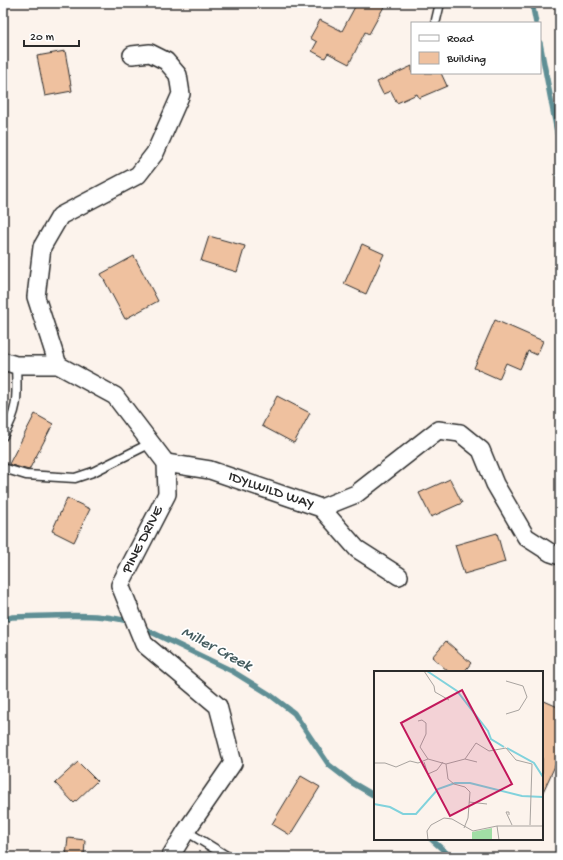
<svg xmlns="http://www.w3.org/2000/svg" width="563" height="860" viewBox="0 0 563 860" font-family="'Gochi Hand',sans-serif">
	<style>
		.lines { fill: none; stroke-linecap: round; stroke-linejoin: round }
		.stream { stroke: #5f8f95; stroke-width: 5.5 }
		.building { fill: #efc19f; stroke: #2b2b2b }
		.lane-casing { stroke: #2b2b2b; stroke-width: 11 }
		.street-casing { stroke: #2b2b2b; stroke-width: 20 }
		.lane { stroke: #fff; stroke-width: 8 }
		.street { stroke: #fff; stroke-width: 17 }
		.labels { text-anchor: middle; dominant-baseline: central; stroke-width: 3.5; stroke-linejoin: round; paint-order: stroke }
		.street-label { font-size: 15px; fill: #2b2b2b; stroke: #fff }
		.water-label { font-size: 16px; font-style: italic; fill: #455d60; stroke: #fff }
		.inset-river { fill: none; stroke: #81d2dc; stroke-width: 2 }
		.inset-road { fill: none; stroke: #a8a39f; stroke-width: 1 }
		.view { fill: #c2185b; fill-opacity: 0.15; stroke: #c2185b; stroke-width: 2 }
		.inset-edge { fill: none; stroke: #2b2b2b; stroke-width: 2 }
	</style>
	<rect width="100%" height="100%" fill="#fcf3ec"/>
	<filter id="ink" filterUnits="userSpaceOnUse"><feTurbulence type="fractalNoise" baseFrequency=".025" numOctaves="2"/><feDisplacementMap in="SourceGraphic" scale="8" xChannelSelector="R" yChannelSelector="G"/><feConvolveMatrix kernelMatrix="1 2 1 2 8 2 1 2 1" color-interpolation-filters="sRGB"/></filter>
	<g filter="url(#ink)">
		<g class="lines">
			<g class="stream">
				<path d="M 532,3 L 536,23"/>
				<path d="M 540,43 L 558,137 L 560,209"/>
				<path d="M 3,620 L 12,617 C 44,617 103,611 132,623"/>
				<path d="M 141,627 L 232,671 L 269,694 L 294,713 L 329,765 L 351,782 L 375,796"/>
				<path d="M 431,839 L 451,857"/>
			</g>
		</g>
		<g class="building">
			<path d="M 357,3 L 386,3 L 369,34 L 365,32 L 349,64 L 328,53 L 325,58 L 312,51 L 317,42 L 310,38 L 320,20 L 342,31 Z"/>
			<path d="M 65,51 L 72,91 L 45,96 L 37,56 Z"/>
			<path d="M 412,66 L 412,73 L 441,73 L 447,86 L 419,98 L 417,94 L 397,103 L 391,91 L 383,94 L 377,82 Z"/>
			<path d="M 209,236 L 245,246 L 237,272 L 201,261 Z"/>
			<path d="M 362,244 L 384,254 L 366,294 L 344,284 Z"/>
			<path d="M 134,256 L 158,301 L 125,319 L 101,274 Z"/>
			<path d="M 495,320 L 543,341 L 537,355 L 528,351 L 520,369 L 506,363 L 499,379 L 474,368 Z"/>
			<path d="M 277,396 L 310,413 L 294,443 L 262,426 Z"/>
			<path d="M 35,414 L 53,424 L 29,470 L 11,465 L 9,464 Z"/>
			<path d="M 450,479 L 462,503 L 431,517 L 419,493 Z"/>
			<path d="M 67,498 L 90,509 L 74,542 L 52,531 Z"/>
			<path d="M 497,533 L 505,562 L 464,574 L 455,545 Z"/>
			<path d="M 446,641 L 471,663 L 464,672 L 449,672 L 432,657 Z"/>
			<path d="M 542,700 L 560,708 L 560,755 L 542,794 Z"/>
			<path d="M 78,762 L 97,781 L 74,803 L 55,783 Z"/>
			<path d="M 301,776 L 320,787 L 290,835 L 272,824 Z"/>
			<path d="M 68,838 L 85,840 L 84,857 L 66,856 Z"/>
		</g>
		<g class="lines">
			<g class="lane-casing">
				<g id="lane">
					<path d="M 436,20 L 440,3"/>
					<path d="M 3,436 C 19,408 17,397 16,365"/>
					<path d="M 3,468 L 26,475 L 75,478 L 93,472 L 151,443"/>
					<path d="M 186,831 L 228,857"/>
				</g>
			</g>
			<g class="street-casing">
				<g id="street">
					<path d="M 3,361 L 16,365 L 58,365 L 115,396 L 166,463 L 167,494 L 120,585 L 144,644 L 218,706 L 233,763 L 186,831 L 170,857"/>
					<path d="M 58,365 L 36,297 L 42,247 L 60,216 L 138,175 L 155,153 L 181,94 L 178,75 L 166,61 L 150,53 L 132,55"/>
					<path d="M 166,463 L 210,470 L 321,508 L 357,549 L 399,576"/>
					<path d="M 321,508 L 356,494 L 438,430 L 460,433 L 481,450 L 495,484 L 526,537 L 551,553 L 560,556"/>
				</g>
			</g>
			<use href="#lane" class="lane"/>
			<use href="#street" class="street"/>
		</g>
	</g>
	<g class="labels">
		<g class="street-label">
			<text transform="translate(271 491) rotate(19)">IDYLWILD WAY</text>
			<text transform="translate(143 540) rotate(-63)">PINE DRIVE</text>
		</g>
		<g class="water-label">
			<text transform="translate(216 650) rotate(28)">Miller Creek</text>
		</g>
	</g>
	<g transform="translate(374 671)">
		<rect width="169" height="169" fill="#fcf3ec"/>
		<path d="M 118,157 L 118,169 L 98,169 L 98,161 Z" fill="#a1dea5"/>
		<path class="inset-river" d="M 9,0 L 27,0M 53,0 L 83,20 L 114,60 L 117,68 L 130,76M 133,77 L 160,92 L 169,106M 0,133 L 16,136 L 29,143 L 42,143 L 64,118 L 81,112 L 96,112 L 148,125 L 169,126"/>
		<path class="inset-road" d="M 50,0 L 60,15 L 61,21 L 75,29M 132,43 L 145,39 L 153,26 L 149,15 L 132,10M 44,50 L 48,49 L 52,52 L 52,63 L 46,76 L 54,88M 91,88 L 102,72 L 115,80 L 132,77 L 142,89 L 158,93 L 156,154M 50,91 L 54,103 L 63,99 L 69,91M 0,92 L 11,92 L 22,96 L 36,90 L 44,92 L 54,88 L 72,93 L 74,108 L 80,113 L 91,116 L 96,121 L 94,147 L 90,157M 72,93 L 91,88 L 103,91M 95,131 L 113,133M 135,144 L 135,141 L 132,141 L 138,154M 123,155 L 125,169M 54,169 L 53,160 L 57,154 L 70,147 L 78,148 L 99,160 L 123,155 L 169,155"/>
		<path class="view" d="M 88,19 L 138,113 L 76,145 L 27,52 Z"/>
		<rect width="169" height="169" class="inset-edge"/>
	</g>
	<rect width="563" height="860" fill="none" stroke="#fff" stroke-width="16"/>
	<rect x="8" y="8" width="547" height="844" fill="none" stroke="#2b2b2b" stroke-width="1.5" filter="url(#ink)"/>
	<rect x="411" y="22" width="130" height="52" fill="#ffffff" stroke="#aaaaaa"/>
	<rect x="419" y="35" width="20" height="6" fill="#ffffff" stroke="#aaaaaa"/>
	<text x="447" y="42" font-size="12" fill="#2b2b2b">Road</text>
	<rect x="419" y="52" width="20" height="12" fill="#efc19f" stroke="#aaaaaa"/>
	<text x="447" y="62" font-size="12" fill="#2b2b2b">Building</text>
	<path d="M24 40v6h55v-6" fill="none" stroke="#2b2b2b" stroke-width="2"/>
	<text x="30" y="40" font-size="12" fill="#2b2b2b" stroke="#ffffff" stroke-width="3" paint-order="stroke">20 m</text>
</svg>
